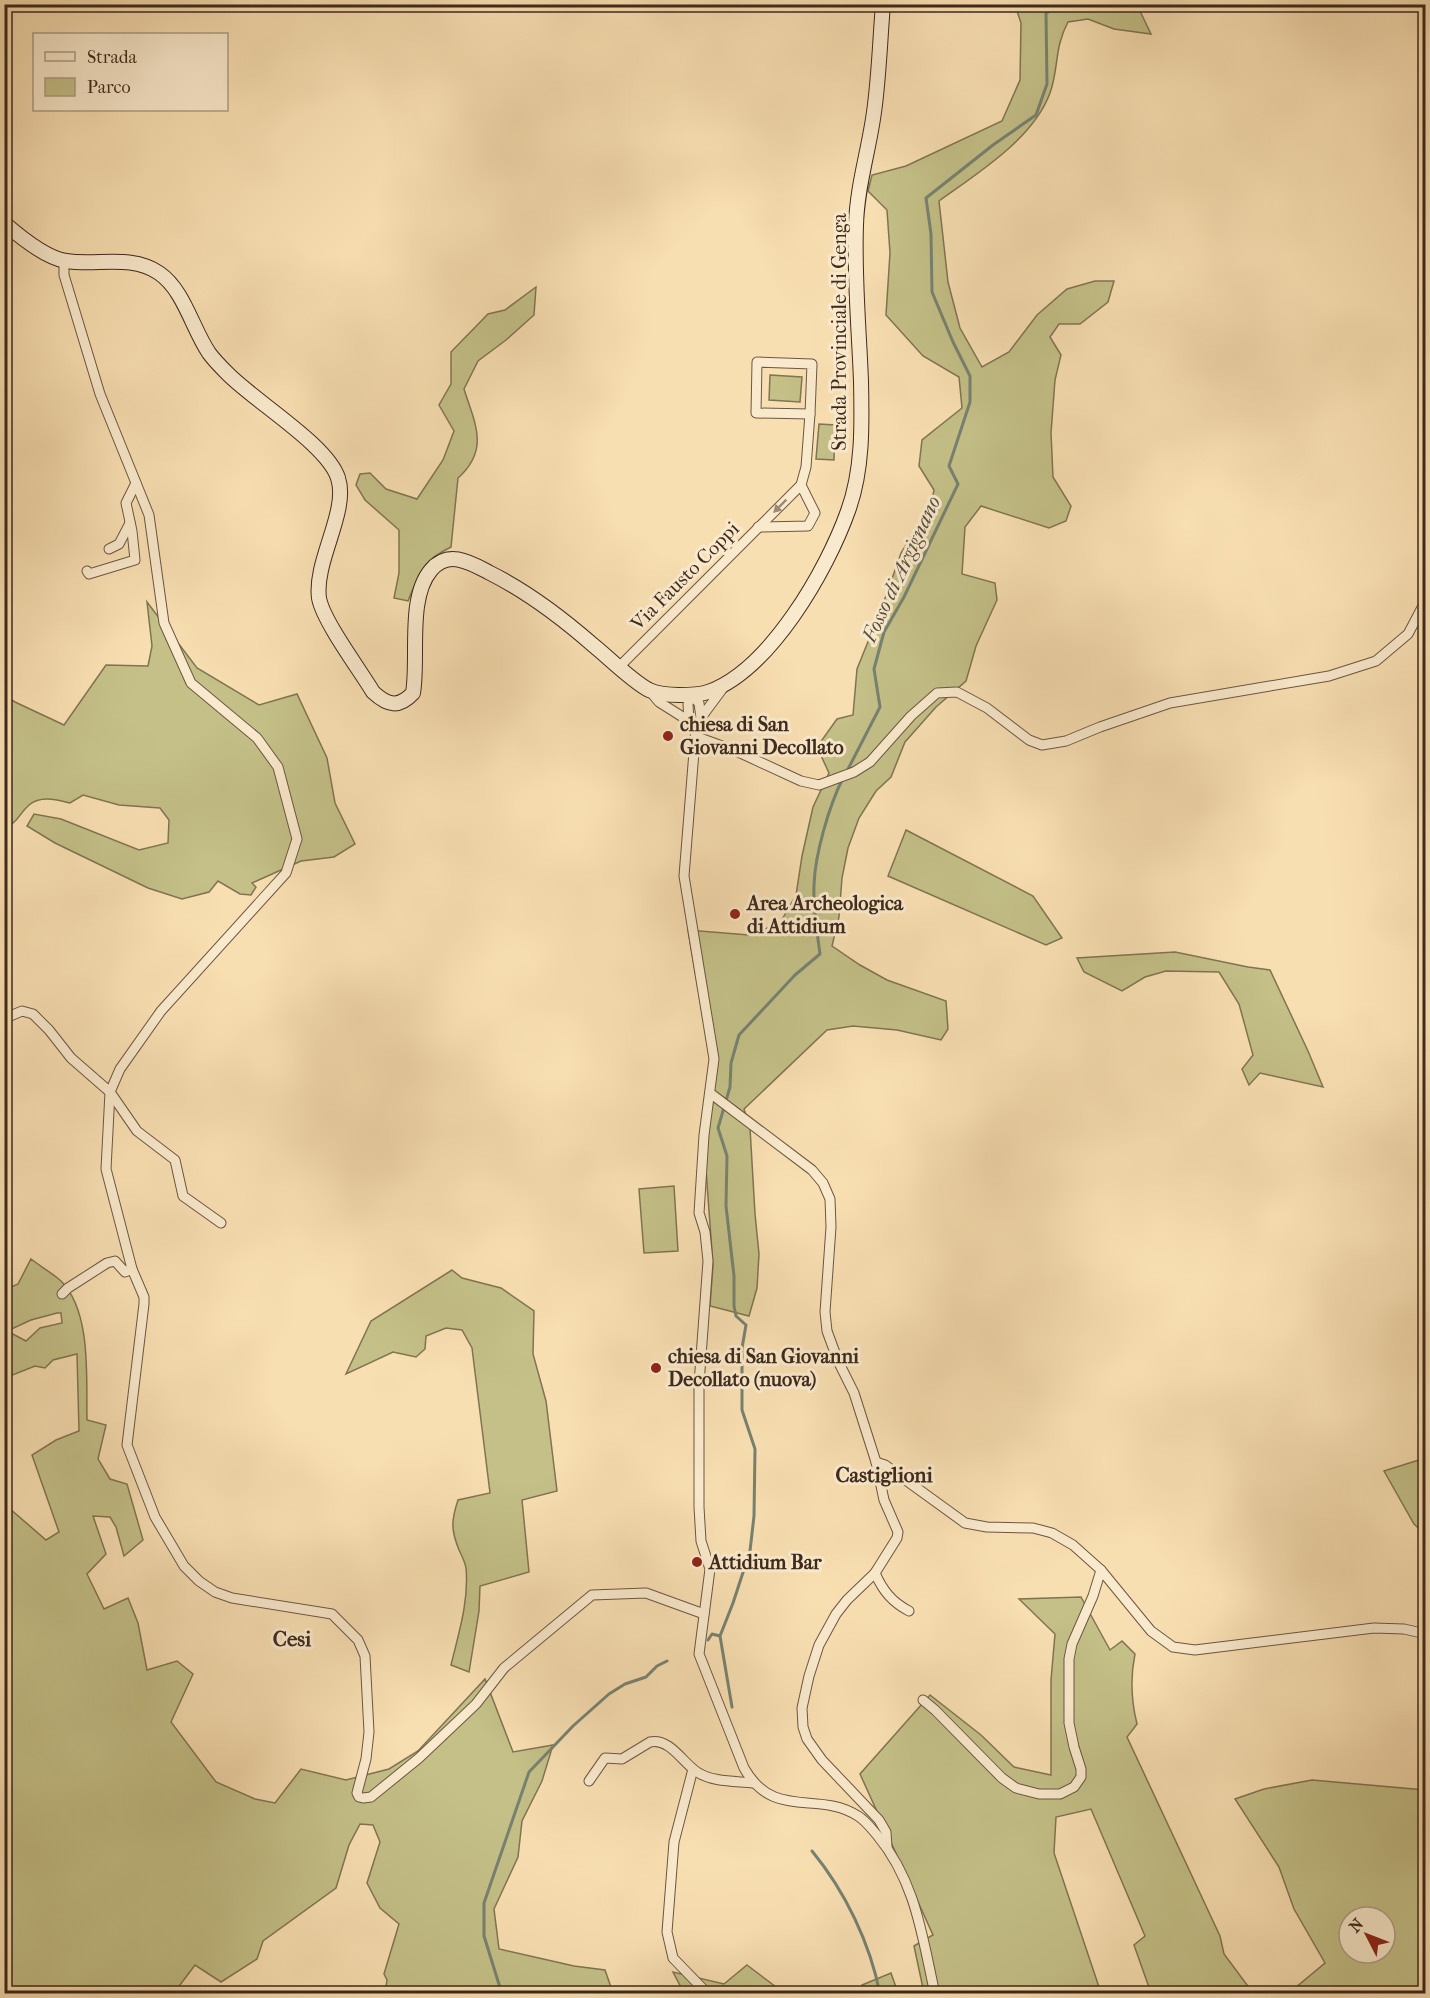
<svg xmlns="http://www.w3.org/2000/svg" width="1430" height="1998" viewBox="0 0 1430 1998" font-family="'IM FELL French Canon',serif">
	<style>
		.green { fill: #c4c088; stroke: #817452; stroke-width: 1.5; fill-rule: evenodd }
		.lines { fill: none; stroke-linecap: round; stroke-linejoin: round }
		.stream { stroke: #778271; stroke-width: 3 }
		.minor-casing { stroke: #6c5642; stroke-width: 11 }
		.secondary-casing { stroke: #3e291c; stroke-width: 16 }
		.minor { stroke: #faeacd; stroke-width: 9 }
		.secondary { stroke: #faeacd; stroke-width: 14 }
		.oneway { fill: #9c8a74 }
		.poi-dot { fill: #8f2418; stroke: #faeacd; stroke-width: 2 }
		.labels { text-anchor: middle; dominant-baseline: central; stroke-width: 6; stroke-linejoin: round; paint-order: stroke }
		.street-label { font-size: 20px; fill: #3e291c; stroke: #faeacd }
		.poi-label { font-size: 20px; font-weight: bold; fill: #3e291c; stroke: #faeacd; text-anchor: start }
		.water-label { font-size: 21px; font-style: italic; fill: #564e40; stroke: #faeacd }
		.neighbourhood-label { font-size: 21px; font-weight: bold; fill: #3e291c; stroke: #faeacd }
	</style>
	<rect width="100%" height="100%" fill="#f8dfb2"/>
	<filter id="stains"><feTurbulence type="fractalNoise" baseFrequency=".00333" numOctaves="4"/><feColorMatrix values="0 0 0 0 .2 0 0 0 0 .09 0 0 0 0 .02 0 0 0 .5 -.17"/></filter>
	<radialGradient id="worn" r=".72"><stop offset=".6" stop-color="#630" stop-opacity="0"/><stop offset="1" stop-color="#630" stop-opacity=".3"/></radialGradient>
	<g class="green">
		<path d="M 1015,5 L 1137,5 L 1151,34 L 1114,29 L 1088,19 L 1068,22 C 1054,48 1059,68 1050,93 C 1033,139 978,173 939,201 L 948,282 L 960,328 L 982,367 L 1009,352 L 1037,315 L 1067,289 L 1095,281 L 1114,281 L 1108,302 L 1080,324 L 1059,324 L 1050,337 L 1061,355 L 1055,380 L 1051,433 L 1053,477 L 1071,506 L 1066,521 L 1049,528 L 981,506 L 965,527 L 962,574 L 995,583 L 997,600 L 976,646 L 966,681 L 936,707 L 905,742 L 891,777 L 876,791 L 859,818 L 848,848 L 842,878 L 839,917 L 832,946 L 860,965 L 887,980 L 946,1001 L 948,1029 L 941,1040 L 897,1030 L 853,1026 L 827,1030 L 744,1109 L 750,1128 L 755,1214 L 759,1254 L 757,1288 L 749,1316 L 710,1306 L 713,1265 L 706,1170 L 710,1058 L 688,930 L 749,935 L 780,923 L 796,895 L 802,856 L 813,807 L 829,773 L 817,747 L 837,719 L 853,715 L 857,669 L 882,607 L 901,553 L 931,505 L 934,490 L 919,466 L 922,440 L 962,408 L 959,377 L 923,356 L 886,315 L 890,253 L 887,210 L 868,191 L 872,175 L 906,166 L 1002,121 L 1020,80 L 1021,23 Z"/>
		<path d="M 536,287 L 534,315 L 506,340 L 478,361 L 464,389 C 475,424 490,449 458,478 L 451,547 C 422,561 420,572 408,601 L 394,598 L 399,573 L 399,530 L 365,500 L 356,485 L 360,474 L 370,473 L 386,489 L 417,499 L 443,460 L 454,431 L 439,405 L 451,384 L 451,352 L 488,314 L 505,310 Z"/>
		<path d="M 770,375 L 802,377 L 800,402 L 769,400 Z"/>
		<path d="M 819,424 L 835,425 L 834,460 L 816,459 Z"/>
		<path d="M 147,602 L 197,668 L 259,705 L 297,694 L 327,758 L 335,803 L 355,844 L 334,857 L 301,861 L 252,883 L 256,887 L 251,895 L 240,894 L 218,881 L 209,892 L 182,899 L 148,888 L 55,843 L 27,826 L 34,814 L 61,819 L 139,850 L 168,843 L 169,820 L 160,808 L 119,805 L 83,795 L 70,803 C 57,800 41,795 29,805 C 18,815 20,820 5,829 L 4,695 L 15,702 L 64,725 L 106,665 L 148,666 L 152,646 Z"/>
		<path d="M 906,830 L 1033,896 L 1062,938 L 1046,945 L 888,876 Z"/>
		<path d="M 1175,952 L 1248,967 L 1270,970 L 1308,1051 L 1323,1087 L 1260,1073 L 1249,1085 L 1242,1069 L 1253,1055 L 1239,1004 L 1219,972 L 1166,971 L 1145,977 L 1122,991 L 1084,972 L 1077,958 Z"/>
		<path d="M 674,1186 L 678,1251 L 644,1253 L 639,1189 Z"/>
		<path d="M 31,1259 C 40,1266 52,1273 61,1281 C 92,1312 86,1379 87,1420 L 106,1425 L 98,1459 L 110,1479 L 127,1484 L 143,1540 L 124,1556 L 116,1527 L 110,1517 L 93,1516 L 106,1554 L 87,1574 L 104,1609 L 128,1598 L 138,1623 L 147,1670 L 177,1661 L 193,1674 L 171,1722 L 216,1782 L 255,1799 L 275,1803 L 301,1769 L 346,1780 L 389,1769 L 418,1751 L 485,1679 L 513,1752 L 553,1745 L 542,1781 L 522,1821 L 518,1857 L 494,1909 L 499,1949 L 574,1966 L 605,1970 L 613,1993 L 385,1993 L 387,1980 L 384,1974 L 399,1924 L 380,1908 L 367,1883 L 380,1842 L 373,1825 L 360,1824 L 349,1845 L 336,1888 L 263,1941 L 257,1959 L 221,1982 L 195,1965 L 174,1993 L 5,1993 L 4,1496 L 9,1508 L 46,1540 L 59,1532 L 32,1455 L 56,1440 L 79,1431 L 77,1354 L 53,1360 L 45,1368 L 35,1366 L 5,1378 L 5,1290 L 18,1284 ZM 57,1313 L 61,1313 L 62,1323 L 40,1328 L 26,1341 L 7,1331 L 31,1320 Z"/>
		<path d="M 452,1270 L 462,1278 L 501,1288 L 534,1311 L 533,1354 L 546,1401 L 557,1491 L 522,1500 L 529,1572 L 480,1586 L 479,1611 L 469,1672 L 451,1665 C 459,1632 469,1601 466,1568 C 465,1562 462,1556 459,1550 C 451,1530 451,1521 458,1500 L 490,1493 L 472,1348 L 462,1330 L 446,1328 L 426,1336 L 425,1349 L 416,1357 L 393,1352 L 346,1374 L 371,1321 Z"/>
		<path d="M 1425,1458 L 1426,1458 L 1425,1534 L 1414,1524 L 1384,1471 Z"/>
		<path d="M 1081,1597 L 1110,1650 L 1122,1641 L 1135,1654 C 1130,1678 1131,1700 1137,1724 L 1127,1737 L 1220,1936 L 1224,1954 L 1253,1993 L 1151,1993 L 1134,1945 L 1145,1936 L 1091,1809 L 1056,1817 L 1054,1853 L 1101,1993 L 924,1993 L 914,1946 L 933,1935 L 860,1774 L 930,1695 L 981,1735 L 1014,1767 L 1051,1775 L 1051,1680 L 1055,1634 L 1019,1599 Z"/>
		<path d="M 1312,1780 L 1425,1790 L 1425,1993 L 1289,1993 L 1325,1963 L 1294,1909 L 1279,1867 L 1235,1799 L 1264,1789 ZM 1349,1917 L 1385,1917 L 1385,1953 L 1349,1953 Z"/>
		<path d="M 747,1965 L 784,1993 L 684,1993 L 673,1972 L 724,1984 Z"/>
		<path d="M 891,1973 L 898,1993 L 863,1993 L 862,1985 Z"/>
	</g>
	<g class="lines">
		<g class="stream">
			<path d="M 1082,4 L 1103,8 L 1107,4"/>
			<path d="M 846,773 L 880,707 L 874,669 L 884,632 L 904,597 L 958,484 L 949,466 L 970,402 L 970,376 L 953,342 L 932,292 L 931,234 L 926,198 L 993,145 L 1036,115 L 1047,84 L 1046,13 L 1066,4"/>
			<path d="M 708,1640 L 712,1634 L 720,1636"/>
			<path d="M 732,1707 L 720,1636 L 733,1603 L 750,1551 L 754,1516 L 755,1449 L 742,1410 L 742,1348 L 746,1325 L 736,1316 L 734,1306 L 734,1276 L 726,1206 L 727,1156 L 718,1128 L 730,1087 L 731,1063 L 739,1035 L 795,975 L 820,954 C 817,932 813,908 814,885 C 815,854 829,806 843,778"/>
			<path d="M 812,1851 C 845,1891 870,1943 880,1994"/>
			<path d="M 502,1994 L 484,1936 L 484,1903 L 529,1772 L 573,1726 L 609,1694 L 625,1684 L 646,1677 L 657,1666 L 667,1661"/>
		</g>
		<g class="minor-casing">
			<g id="minor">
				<path d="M 64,261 L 64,275 L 100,394 L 149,515 L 164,623 L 191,683 L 257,738 L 278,767 L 297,839 L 286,873 L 161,1011 L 120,1069 L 110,1092 L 106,1169 L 132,1269 L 144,1297 L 144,1304 L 127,1445 L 155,1517 L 184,1566 L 199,1581 L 215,1592 L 232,1598 L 332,1614 L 358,1640 L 365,1656 L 369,1732 L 366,1759 L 357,1793 L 359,1797 L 363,1798 L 371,1797 L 419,1758 L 476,1704 L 504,1668 L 592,1595 L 646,1593 L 704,1614"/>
				<path d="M 757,362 L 812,364 L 810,414 L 756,413 Z"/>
				<path d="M 758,527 L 808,526 L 815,513 L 801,485 L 806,467 L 810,414"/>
				<path d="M 109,549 L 119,544 L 130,523"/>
				<path d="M 87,571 L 89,574 L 135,560 L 132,531 L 126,503 L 136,483"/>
				<path d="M 619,667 L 801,485"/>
				<path d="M 726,684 L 703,715 L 696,727 L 684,876 L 714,1059 L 704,1135 L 699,1213 L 705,1232 L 708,1261 L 699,1384 L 699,1507 L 701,1541 L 710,1569 L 699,1654 L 744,1768 C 774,1821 818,1790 858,1816 C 865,1820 871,1828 877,1835 C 916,1882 922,1936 935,1994"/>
				<path d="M 649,690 L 659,702 L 689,721 L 696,727"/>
				<path d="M 689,721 L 688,704 L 691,695 L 699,703 L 701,718"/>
				<path d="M 697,737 L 736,751 L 801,781 L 819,785 L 854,772 L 870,762 L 911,716 L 937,693 L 957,692 L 987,708 L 1029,740 L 1042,745 L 1066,741 L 1100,727 L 1170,703 L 1329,676 L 1376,661 L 1408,634 L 1426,600"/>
				<path d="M 8,1017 L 22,1011 L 33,1014 L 49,1030 L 71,1058 L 110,1092 L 137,1131 L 175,1160 L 183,1196 L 221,1223"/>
				<path d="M 710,1093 L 812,1170 L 823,1183 L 830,1199 L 831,1227 L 825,1312 L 827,1331 L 838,1361 L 854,1393 L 876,1462 L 884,1500 L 898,1532 L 897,1538 L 875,1573 L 847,1600 L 836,1614 L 819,1645 L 809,1676 L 802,1708 L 803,1727 L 807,1739 L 822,1760 L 879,1820 L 886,1832 L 887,1847"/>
				<path d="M 62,1294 L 68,1288 L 107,1263 L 115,1261 L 125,1272 L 132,1269"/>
				<path d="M 876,1462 L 885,1465 L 965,1523 L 987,1527 L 1033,1528 L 1052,1533 L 1073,1545 L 1101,1570 L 1151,1631 L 1173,1647 L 1195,1650 L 1374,1628 L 1404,1629 L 1426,1634"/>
				<path d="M 875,1573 C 883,1591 892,1602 909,1611"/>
				<path d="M 923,1700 L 935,1710 L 1002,1778 L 1016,1788 L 1039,1794 L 1060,1794 L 1074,1787 L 1081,1777 L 1081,1769 L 1074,1747 L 1069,1723 L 1069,1659 L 1072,1644 L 1093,1596 L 1101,1570"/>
				<path d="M 693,1769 L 674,1842 L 667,1932 L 673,1958 L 705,1991"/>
				<path d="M 589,1781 L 605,1758 L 622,1759 L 650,1742 C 670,1738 682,1762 697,1772 C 712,1782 735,1781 753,1783"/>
			</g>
		</g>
		<g class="secondary-casing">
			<path id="secondary" d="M 4,223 C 19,236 46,258 66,261 C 97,266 131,254 159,273 C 184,290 192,328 209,353 C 214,360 221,367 227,373 C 254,401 328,445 338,478 C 349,511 314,561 319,598 C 323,621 360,670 373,692 C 388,706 399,708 413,693 C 419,658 407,598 431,570 C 449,549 471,563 490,573 C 528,592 561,617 593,645 C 608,657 633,682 649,690 C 658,694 669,695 679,695 C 688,695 699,695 708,692 C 770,670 827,570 848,511 C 863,470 862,424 861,381 C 859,329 854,276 856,225 C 857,186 869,150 874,112 C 879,77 880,40 883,4"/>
		</g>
		<use href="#minor" class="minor"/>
		<use href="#secondary" class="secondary"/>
	</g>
	<defs><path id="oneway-solid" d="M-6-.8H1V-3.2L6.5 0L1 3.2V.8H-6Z" transform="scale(1.5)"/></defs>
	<use class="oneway" href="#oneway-solid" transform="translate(780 506) rotate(135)"/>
	<g class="poi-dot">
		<circle cx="668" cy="736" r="6"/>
		<circle cx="735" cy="914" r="6"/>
		<circle cx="656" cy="1368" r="6"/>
		<circle cx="697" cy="1562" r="6"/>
	</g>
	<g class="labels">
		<g class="street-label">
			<text transform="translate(839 332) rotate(-90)">Strada Provinciale di Genga</text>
			<text transform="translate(685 576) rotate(-45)">Via Fausto Coppi</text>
		</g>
		<g class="poi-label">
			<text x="680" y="724">chiesa di San<tspan x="680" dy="23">Giovanni Decollato</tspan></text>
			<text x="747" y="903">Area Archeologica<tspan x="747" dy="23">di Attidium</tspan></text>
			<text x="668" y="1356">chiesa di San Giovanni<tspan x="668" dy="23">Decollato (nuova)</tspan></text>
			<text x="709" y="1562">Attidium Bar</text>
		</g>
		<g class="water-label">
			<text transform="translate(901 569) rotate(-65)">Fosso di Argignano</text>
		</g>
		<g class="neighbourhood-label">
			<text x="884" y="1475">Castiglioni</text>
			<text x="292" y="1639">Cesi</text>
		</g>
	</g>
	<rect width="1430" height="1998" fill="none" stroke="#f8dfb2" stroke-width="24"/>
	<rect x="6" y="6" width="1418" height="1986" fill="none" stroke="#3e291c" stroke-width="3"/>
	<rect x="12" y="12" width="1406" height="1974" fill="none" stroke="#3e291c" stroke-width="1.5"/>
	<rect x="33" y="33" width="195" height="78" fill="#faeacd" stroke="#af9d86" stroke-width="1.5"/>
	<rect x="45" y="52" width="30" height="9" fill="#faeacd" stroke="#af9d86" stroke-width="1.5"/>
	<text x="87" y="63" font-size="18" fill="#3e291c">Strada</text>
	<rect x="45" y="78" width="30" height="18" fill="#c4c088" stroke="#af9d86" stroke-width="1.5"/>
	<text x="87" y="93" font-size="18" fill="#3e291c">Parco</text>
	<g transform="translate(1367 1935) rotate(312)"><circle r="28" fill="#faeacd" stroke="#af9d86" stroke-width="1.5"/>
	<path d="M0-4.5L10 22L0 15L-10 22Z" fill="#8f2418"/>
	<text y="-9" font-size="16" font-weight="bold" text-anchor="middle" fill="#3e291c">N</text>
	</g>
	<rect width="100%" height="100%" filter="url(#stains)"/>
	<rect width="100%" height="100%" fill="url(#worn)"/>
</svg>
